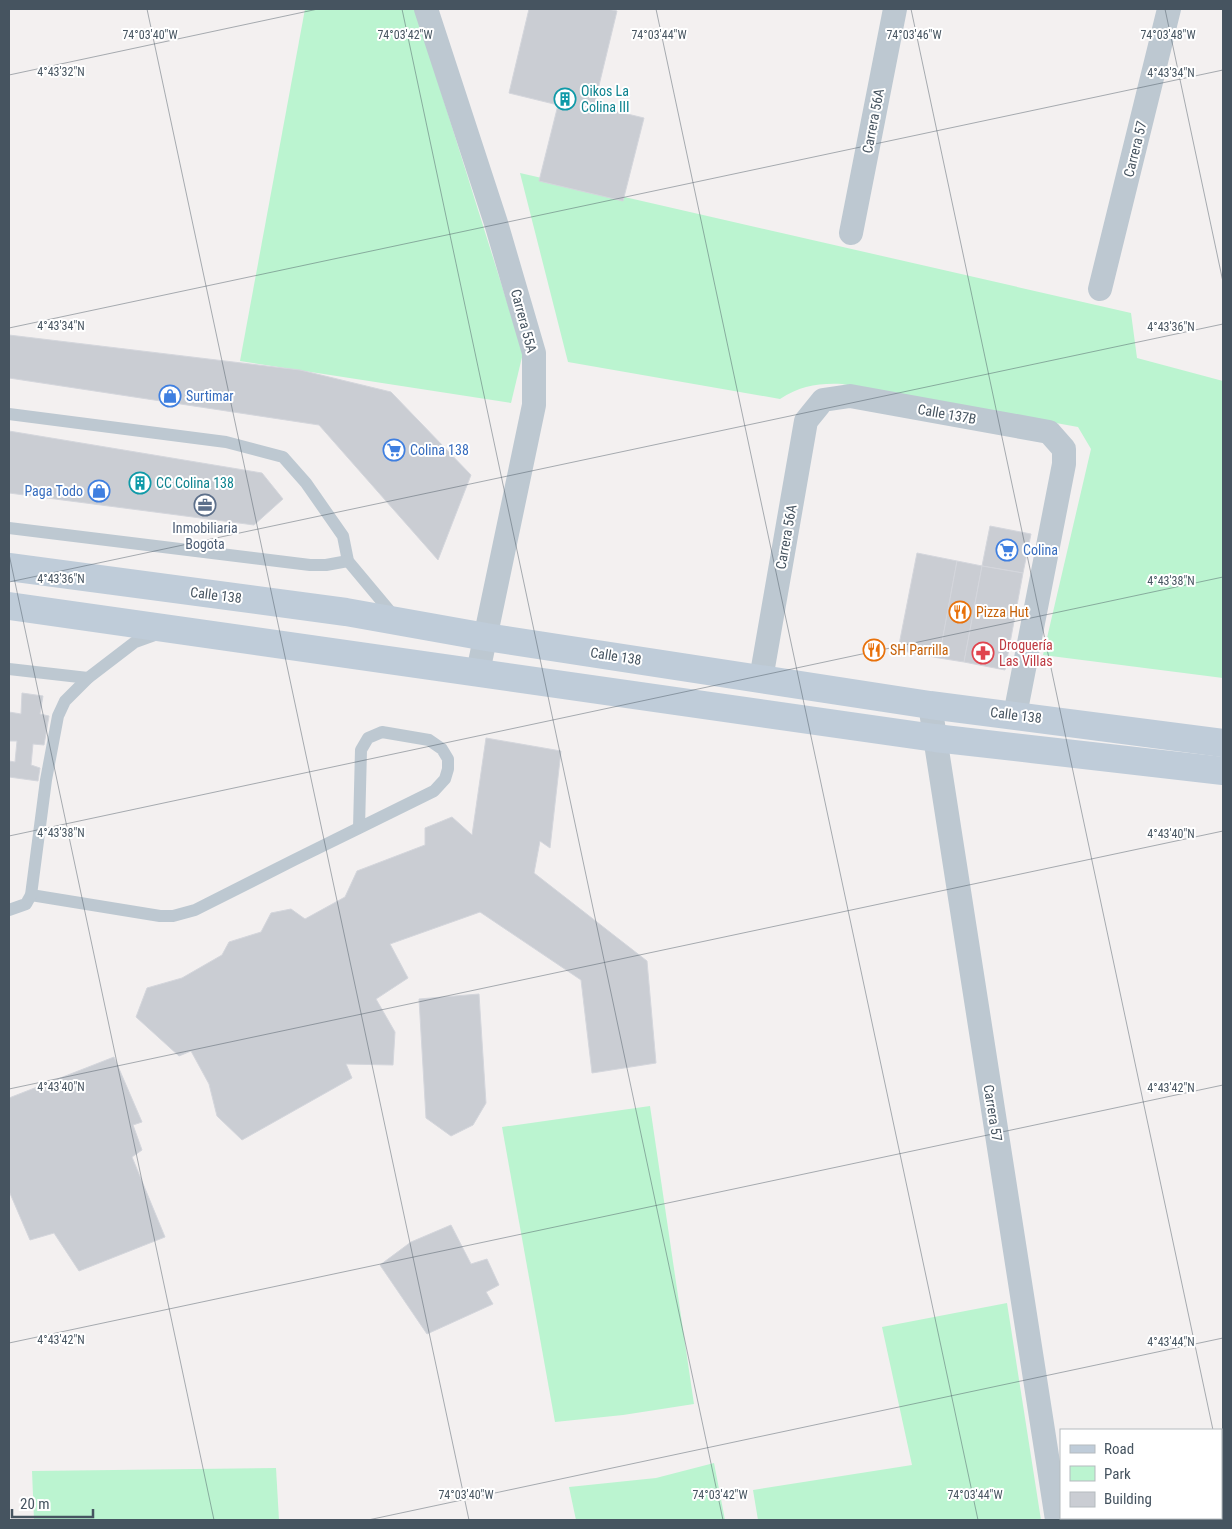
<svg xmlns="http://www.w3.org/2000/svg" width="1232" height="1529" viewBox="0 0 1232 1529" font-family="'Roboto Condensed',sans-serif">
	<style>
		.green { fill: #bbf4d0 }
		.building { fill: #cacdd3; stroke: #d4d6dc }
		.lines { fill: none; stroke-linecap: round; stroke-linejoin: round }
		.service { stroke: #bdc8d1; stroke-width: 12 }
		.minor { stroke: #bdc8d1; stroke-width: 24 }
		.secondary { stroke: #bfccd9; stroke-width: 28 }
		.ticks { fill: none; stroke: #465460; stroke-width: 1; stroke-opacity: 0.45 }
		.labels { text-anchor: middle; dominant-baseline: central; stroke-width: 4; stroke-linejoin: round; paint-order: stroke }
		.culture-label { font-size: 14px; fill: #0d838f; stroke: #fff; text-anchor: start }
		.street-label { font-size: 14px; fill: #465460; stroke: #fff }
		.shop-label { font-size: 14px; fill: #366cbe; stroke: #fff; text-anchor: start }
		.service-label { font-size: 14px; fill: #4e5e75; stroke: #fff }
		.food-label { font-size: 14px; fill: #c56008; stroke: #fff; text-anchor: start }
		.health-label { font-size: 14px; fill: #be3a42; stroke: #fff; text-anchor: start }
		.ticks-label { font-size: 12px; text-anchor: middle; fill: #465460; stroke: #fff; stroke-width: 4; stroke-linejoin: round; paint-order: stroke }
	</style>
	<rect width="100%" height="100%" fill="#f3f0f0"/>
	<g class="green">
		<path d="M 305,9 L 415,9 L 523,353 L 511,403 L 240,361 Z"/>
		<path d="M 520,173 L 1131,313 L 1137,358 L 1223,381 L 1223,678 L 1043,655 L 1091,449 L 1078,427 L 842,384 C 818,383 800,386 780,399 L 568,362 Z"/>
		<path d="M 650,1106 L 694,1404 L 623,1415 L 555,1422 L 502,1127 Z"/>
		<path d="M 1007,1303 L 1041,1520 L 758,1520 L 753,1490 L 912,1465 L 882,1327 Z"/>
		<path d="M 714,1463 L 725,1520 L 576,1520 L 569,1487 L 656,1478 Z"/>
		<path d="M 276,1468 L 279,1520 L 34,1520 L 32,1471 Z"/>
		<path d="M 1221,1504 L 1223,1505 L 1223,1520 L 1107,1520 L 1107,1518 L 1221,1518 Z"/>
	</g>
	<g class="building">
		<path d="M 529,9 L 607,9 L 617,11 L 594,106 L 644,118 L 623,201 L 539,181 L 558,105 L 509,93 Z"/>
		<path d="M 9,335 L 300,370 L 391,392 L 471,475 L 438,560 L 319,425 L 9,378 Z"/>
		<path d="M 9,431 L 262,473 L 283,499 L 254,525 L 9,493 Z"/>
		<path d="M 990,526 L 1031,534 L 1023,573 L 982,566 Z"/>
		<path d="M 917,553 L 957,561 L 939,658 L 898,650 Z"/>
		<path d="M 957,561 L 982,566 L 964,662 L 939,658 Z"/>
		<path d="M 982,566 L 1023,573 L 1005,670 L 964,662 Z"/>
		<path d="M 22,693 L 43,696 L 40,714 L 49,716 L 44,745 L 33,744 L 31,765 L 40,768 L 38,781 L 9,777 L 9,761 L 15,762 L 17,741 L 9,741 L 9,712 L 21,714 Z"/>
		<path d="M 486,738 L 561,751 L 550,848 L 540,841 L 534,873 L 647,961 L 656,1063 L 592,1073 L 581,980 L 480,912 L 390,944 L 408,978 L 376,999 L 395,1032 L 393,1065 L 346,1064 L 352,1078 L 242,1140 L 217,1116 L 209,1084 L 191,1051 L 179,1056 L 136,1017 L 147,988 L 182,978 L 222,955 L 229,942 L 261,932 L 271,913 L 291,909 L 305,919 L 345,897 L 357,871 L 425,845 L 425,828 L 452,817 L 472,835 Z"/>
		<path d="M 479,994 L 486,1103 L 473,1125 L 451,1136 L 426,1118 L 419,999 Z"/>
		<path d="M 114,1057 L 142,1122 L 133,1125 L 142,1150 L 132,1157 L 165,1237 L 79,1271 L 54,1233 L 30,1240 L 9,1191 L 9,1098 Z"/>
		<path d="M 451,1225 L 471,1264 L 487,1259 L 499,1285 L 486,1292 L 493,1304 L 427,1334 L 380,1265 L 411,1242 Z"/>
	</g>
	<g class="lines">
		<g class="service">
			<path d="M 9,414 L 226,442 L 283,457 L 306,483 L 343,536 L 348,561 L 394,616"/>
			<path d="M 9,528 L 310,565 L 326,565 L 348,561"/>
			<path d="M 9,669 L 88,678"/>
			<path d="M 31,895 L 160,916 L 173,916 L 195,910 L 294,860 L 359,828 L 434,791 L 445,779 L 448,769 L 448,759 L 442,749 L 429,740 L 382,732 L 368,738 L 361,750 L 359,828"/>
			<path d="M 9,910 L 26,904 L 31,895 L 46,780 L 58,716 L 65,701 L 88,678 L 135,642 L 160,633"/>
		</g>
		<g class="minor">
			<path d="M 426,9 L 496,223 L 534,353 L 534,405 L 478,672"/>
			<path d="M 851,233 L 895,9"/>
			<path d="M 1100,289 L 1169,9"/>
			<path d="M 761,679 L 806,421 L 823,400 L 850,396 L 1049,432 L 1064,449 L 1064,464 L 1015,715"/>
			<path d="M 930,705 L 1057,1520"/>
		</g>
		<g class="secondary">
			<path d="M 9,567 L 346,612 L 486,637 L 930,705 L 1223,743"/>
			<path d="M 9,606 L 935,738 L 1223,771"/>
		</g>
	</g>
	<path class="ticks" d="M 147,9 L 469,1520M 402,9 L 723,1520M 656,9 L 978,1520M 911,9 L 1213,1430M 1165,9 L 1223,282M 9,75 L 318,9M 9,328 L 1223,70M 9,554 L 214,1520M 9,582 L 1223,324M 9,836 L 1223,577M 9,1089 L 1223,831M 9,1343 L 1223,1085M 1221,1467 L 1223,1479M 368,1520 L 1223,1338"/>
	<defs>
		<g id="building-ring" transform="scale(1.125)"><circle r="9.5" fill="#fff" stroke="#0f9aa8" stroke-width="1.5"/><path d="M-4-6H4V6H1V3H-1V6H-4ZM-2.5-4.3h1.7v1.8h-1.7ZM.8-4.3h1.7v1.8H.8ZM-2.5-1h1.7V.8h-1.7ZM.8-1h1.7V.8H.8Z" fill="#0f9aa8"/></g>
		<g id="shop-ring" transform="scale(1.125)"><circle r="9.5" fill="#fff" stroke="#3f7fe0" stroke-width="1.5"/><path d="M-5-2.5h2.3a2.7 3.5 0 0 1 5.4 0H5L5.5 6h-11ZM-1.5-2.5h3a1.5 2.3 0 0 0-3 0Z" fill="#3f7fe0"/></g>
		<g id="supermarket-ring" transform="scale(1.125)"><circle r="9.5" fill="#fff" stroke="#3f7fe0" stroke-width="1.5"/><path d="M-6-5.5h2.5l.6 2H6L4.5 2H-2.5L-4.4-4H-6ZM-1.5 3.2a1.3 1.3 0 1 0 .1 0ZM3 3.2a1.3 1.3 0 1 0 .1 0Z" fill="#3f7fe0"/></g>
		<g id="office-ring" transform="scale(1.125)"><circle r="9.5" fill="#fff" stroke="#5c6f8a" stroke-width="1.5"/><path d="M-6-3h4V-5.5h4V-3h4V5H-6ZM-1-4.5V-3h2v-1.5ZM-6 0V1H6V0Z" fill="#5c6f8a"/></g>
		<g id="restaurant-ring" transform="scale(1.125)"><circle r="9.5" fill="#fff" stroke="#e8710a" stroke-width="1.5"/><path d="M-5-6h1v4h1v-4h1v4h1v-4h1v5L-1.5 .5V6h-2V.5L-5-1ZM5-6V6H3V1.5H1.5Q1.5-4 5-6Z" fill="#e8710a"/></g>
		<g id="pharmacy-ring" transform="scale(1.125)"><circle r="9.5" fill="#fff" stroke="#e0444e" stroke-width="1.5"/><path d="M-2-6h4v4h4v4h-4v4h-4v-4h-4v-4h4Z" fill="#e0444e"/></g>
	</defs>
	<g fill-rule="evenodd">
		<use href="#building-ring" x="565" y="99"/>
		<use href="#shop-ring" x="170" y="396"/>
		<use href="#supermarket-ring" x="394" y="450"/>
		<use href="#building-ring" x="140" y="483"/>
		<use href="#shop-ring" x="99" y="491"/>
		<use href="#office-ring" x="205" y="505"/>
		<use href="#supermarket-ring" x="1007" y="550"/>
		<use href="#restaurant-ring" x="960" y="612"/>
		<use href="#restaurant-ring" x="874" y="650"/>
		<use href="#pharmacy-ring" x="983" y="653"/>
	</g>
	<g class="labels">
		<g class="culture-label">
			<text x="581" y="91">Oikos La<tspan x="581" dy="16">Colina III</tspan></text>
			<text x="156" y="483">CC Colina 138</text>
		</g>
		<g class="street-label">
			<text transform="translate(873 121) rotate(-79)">Carrera 56A</text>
			<text transform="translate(1135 149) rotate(-76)">Carrera 57</text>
			<text transform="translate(524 321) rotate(75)">Carrera 55A</text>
			<text transform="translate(947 414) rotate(10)">Calle 137B</text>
			<text transform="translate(786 537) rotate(-80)">Carrera 56A</text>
			<text transform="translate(216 595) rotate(7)">Calle 138</text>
			<text transform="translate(616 656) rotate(9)">Calle 138</text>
			<text transform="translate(1016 715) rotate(7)">Calle 138</text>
			<text transform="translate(993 1113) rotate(81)">Carrera 57</text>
		</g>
		<g class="shop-label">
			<text x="186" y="396">Surtimar</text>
			<text x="410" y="450">Colina 138</text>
			<text x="83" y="491" text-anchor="end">Paga Todo</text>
			<text x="1023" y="550">Colina</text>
		</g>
		<g class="service-label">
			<text x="205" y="528">Inmobiliaria<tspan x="205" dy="16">Bogota</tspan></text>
		</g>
		<g class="food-label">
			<text x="976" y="612">Pizza Hut</text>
			<text x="890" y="650">SH Parrilla</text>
		</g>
		<g class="health-label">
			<text x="999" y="645">Droguería<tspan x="999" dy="16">Las Villas</tspan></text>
		</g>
	</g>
	<g class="ticks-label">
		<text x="150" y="39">74°03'40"W</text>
		<text x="405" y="39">74°03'42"W</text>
		<text x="659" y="39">74°03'44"W</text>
		<text x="914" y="39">74°03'46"W</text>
		<text x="1168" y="39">74°03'48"W</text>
		<text x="61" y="76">4°43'32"N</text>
		<text x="1171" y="77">4°43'34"N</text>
		<text x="61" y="330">4°43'34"N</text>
		<text x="1171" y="331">4°43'36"N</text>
		<text x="61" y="583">4°43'36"N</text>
		<text x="1171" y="585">4°43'38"N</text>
		<text x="61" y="837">4°43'38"N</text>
		<text x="1171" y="838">4°43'40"N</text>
		<text x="61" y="1091">4°43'40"N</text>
		<text x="1171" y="1092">4°43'42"N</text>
		<text x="61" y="1344">4°43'42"N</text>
		<text x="1171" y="1346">4°43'44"N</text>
		<text x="466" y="1499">74°03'40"W</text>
		<text x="720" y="1499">74°03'42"W</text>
		<text x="975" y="1499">74°03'44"W</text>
	</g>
	<rect width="1232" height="1529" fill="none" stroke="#465460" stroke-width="20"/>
	<rect x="1060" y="1429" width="162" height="90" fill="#ffffff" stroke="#b5bbbf"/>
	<rect x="1070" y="1445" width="25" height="8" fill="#bfccd9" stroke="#b5bbbf"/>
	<text x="1104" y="1454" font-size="15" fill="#465460">Road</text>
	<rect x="1070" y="1466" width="25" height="15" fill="#bbf4d0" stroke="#b5bbbf"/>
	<text x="1104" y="1479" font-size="15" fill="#465460">Park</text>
	<rect x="1070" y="1492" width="25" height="15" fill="#cacdd3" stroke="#b5bbbf"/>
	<text x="1104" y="1504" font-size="15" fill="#465460">Building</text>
	<path d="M12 1509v8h81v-8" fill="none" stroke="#465460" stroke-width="2.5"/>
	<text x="20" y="1509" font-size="15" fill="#465460" stroke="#ffffff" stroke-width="4" paint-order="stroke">20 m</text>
</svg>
